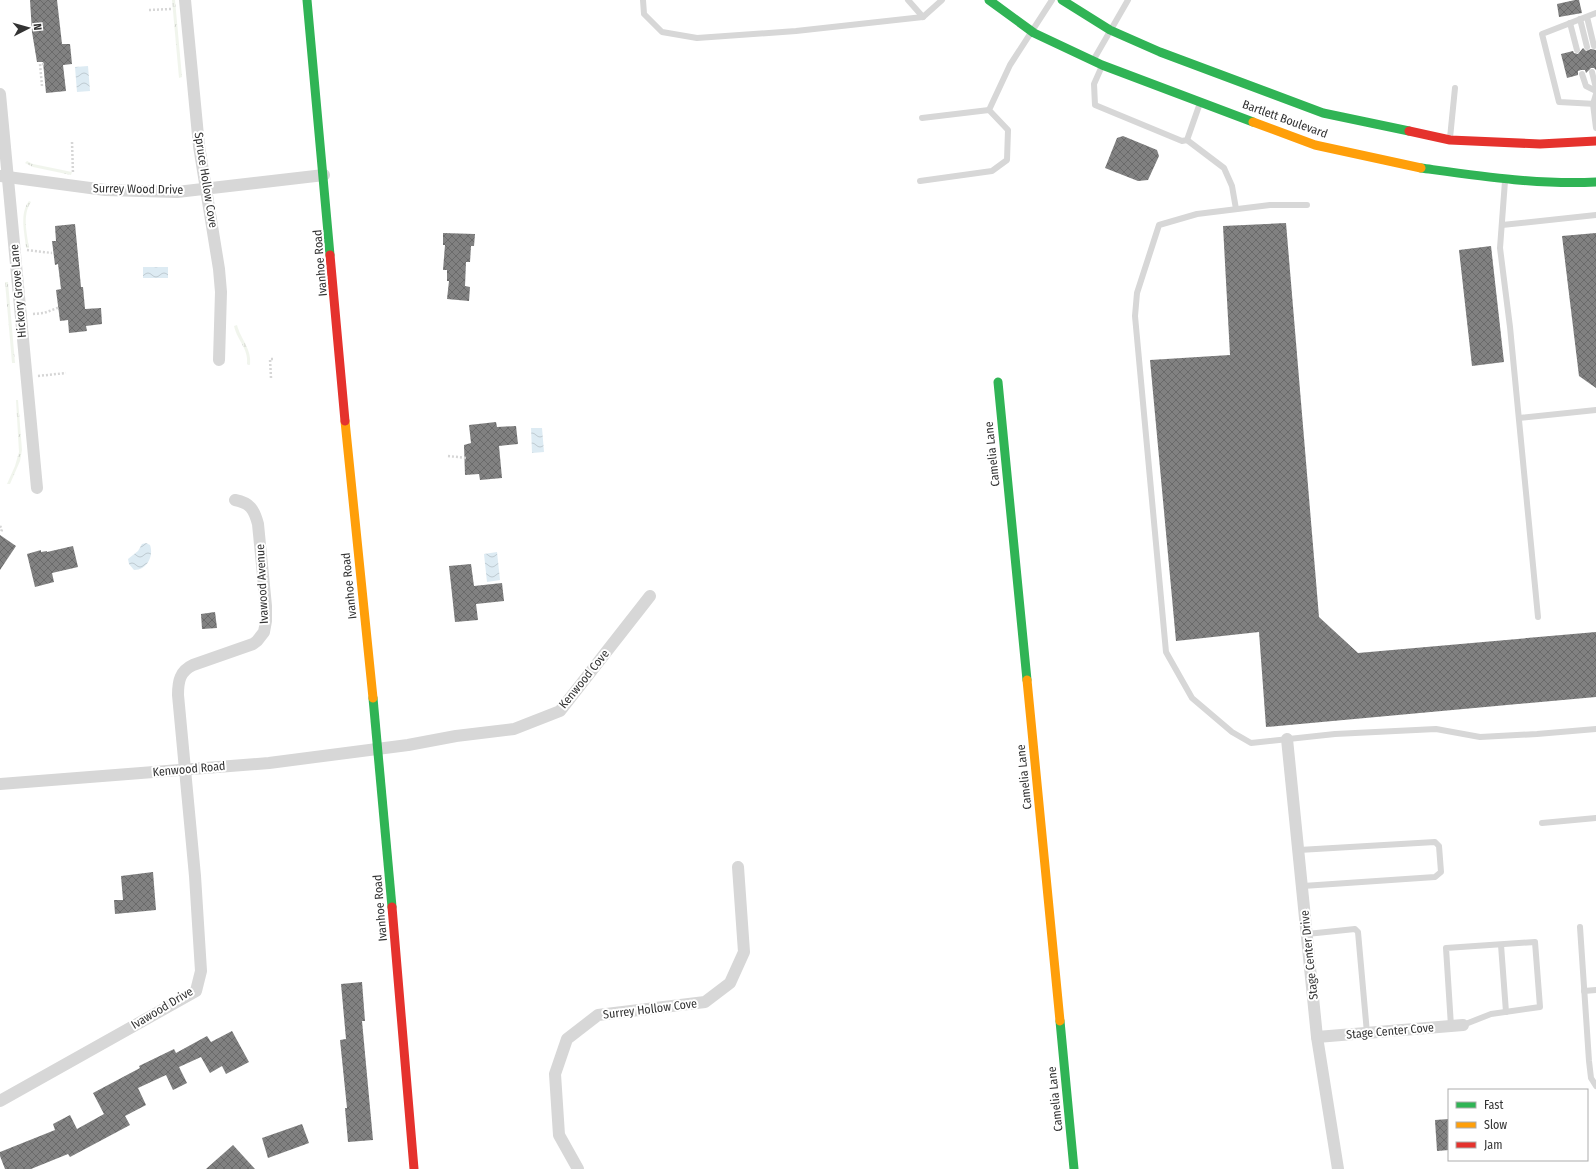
<svg xmlns="http://www.w3.org/2000/svg" width="1596" height="1169" viewBox="0 0 1596 1169" font-family="'Fira Sans Condensed',sans-serif">
	<style>
		.grass { fill: url(#grass-tufts) }
		.water { fill: url(#water-waves) }
		.building { fill: url(#building-cross-hatch) }
		.lines { fill: none; stroke-linecap: round; stroke-linejoin: round }
		.path { stroke: #d6d6d6; stroke-width: 2.5; stroke-dasharray: 2 2; stroke-linecap: butt }
		.lane { stroke: #d7d7d7; stroke-width: 6 }
		.street { stroke: #d7d7d7; stroke-width: 12 }
		.fast { stroke: #30b455; stroke-width: 9 }
		.slow { stroke: #ff9f0a; stroke-width: 9 }
		.jam { stroke: #e5322d; stroke-width: 9 }
		.labels { text-anchor: middle; dominant-baseline: central; stroke-width: 4; stroke-linejoin: round; paint-order: stroke }
		.street-label { font-size: 12px; fill: #333; stroke: #fff }
	</style>
	<defs>
		<pattern id="grass-tufts" width="24" height="20" patternUnits="userSpaceOnUse"><rect width="24" height="20" fill="#f1f5ed"/><path d="M3 7l-1-3M5 7V3M7 7l1-3M15 17l-1-3M17 17v-4M19 17l1-3" fill="none" stroke="#cfd2cc"/></pattern>
		<pattern id="water-waves" width="16" height="10" patternUnits="userSpaceOnUse"><rect width="16" height="10" fill="#ddebf3"/><path d="M0 5q4-4 8 0t8 0" fill="none" stroke="#becad1"/></pattern>
		<pattern id="building-cross-hatch" width="8" height="8" patternUnits="userSpaceOnUse"><rect width="8" height="8" fill="#818181"/><path d="M0 0l8 8M0 8l8-8" fill="none" stroke="#6a6a6a"/></pattern>
	</defs>
	<rect width="100%" height="100%" fill="#fff"/>
	<g class="grass">
		<path d="M 172,0 L 175,0 L 182,77 L 179,78 Z"/>
		<path d="M 27,161 L 33,164 L 72,172 L 71,175 L 33,167 L 25,163 Z"/>
		<path d="M 29,201 L 31,202 C 22,215 27,233 29,248 L 26,248 C 25,233 19,214 29,201 Z"/>
		<path d="M 5,282 L 8,282 L 15,363 L 12,363 Z"/>
		<path d="M 237,325 C 241,340 252,349 250,365 L 247,364 C 249,349 237,340 234,326 Z"/>
		<path d="M 16,400 L 18,400 L 22,450 L 20,461 L 10,484 L 7,484 L 15,466 L 19,452 Z"/>
	</g>
	<g class="water">
		<path d="M 88,66 L 90,91 L 77,92 L 75,67 Z"/>
		<rect x="143" y="267" width="25" height="11"/>
		<path d="M 531,428 L 542,428 L 544,452 L 532,453 Z"/>
		<path d="M 146,543 L 150,545 C 154,556 147,570 134,570 L 129,564 L 128,559 L 138,551 L 142,544 Z"/>
		<path d="M 497,552 L 500,580 L 487,582 L 484,554 Z"/>
	</g>
	<g class="building">
		<path d="M 30,0 L 57,0 L 62,44 L 70,44 L 72,64 L 63,65 L 66,91 L 46,93 L 43,62 L 37,62 L 32,32 Z"/>
		<path d="M 1575,0 L 1579,0 L 1582,13 L 1559,17 L 1557,4 Z"/>
		<path d="M 1583,48 L 1586,51 L 1591,49 L 1596,50 L 1596,70 L 1594,68 L 1591,68 L 1586,73 L 1585,70 L 1581,70 L 1578,71 L 1578,75 L 1567,78 L 1561,54 L 1573,51 L 1574,53 L 1578,54 Z"/>
		<path d="M 1123,136 L 1157,150 L 1159,156 L 1148,180 L 1138,181 L 1105,168 L 1117,138 Z"/>
		<path d="M 1286,223 L 1319,617 L 1358,653 L 1596,632 L 1596,697 L 1266,727 L 1259,632 L 1176,641 L 1150,360 L 1230,355 L 1223,226 Z"/>
		<path d="M 75,224 L 81,287 L 83,287 L 85,309 L 101,308 L 102,324 L 86,326 L 87,331 L 69,333 L 68,320 L 60,321 L 56,290 L 61,289 L 58,264 L 55,265 L 52,241 L 56,241 L 55,226 Z"/>
		<path d="M 443,233 L 475,234 L 474,246 L 471,246 L 470,262 L 466,262 L 465,286 L 470,287 L 469,301 L 447,299 L 449,281 L 447,281 L 447,270 L 443,270 L 445,245 L 443,245 Z"/>
		<path d="M 1596,233 L 1596,388 L 1579,376 L 1562,236 Z"/>
		<path d="M 1491,246 L 1504,362 L 1472,366 L 1459,250 Z"/>
		<path d="M 496,422 L 497,427 L 516,426 L 518,444 L 499,446 L 502,478 L 480,480 L 479,474 L 465,475 L 464,445 L 471,443 L 469,425 Z"/>
		<path d="M 0,535 L 16,546 L 0,570 Z"/>
		<path d="M 73,546 L 78,567 L 52,573 L 54,582 L 35,587 L 27,554 L 41,550 L 41,552 L 47,551 L 47,552 Z"/>
		<path d="M 471,564 L 474,586 L 502,583 L 504,601 L 476,604 L 478,620 L 455,622 L 449,566 Z"/>
		<path d="M 215,612 L 217,628 L 202,629 L 201,614 Z"/>
		<path d="M 153,872 L 156,910 L 115,914 L 114,900 L 123,900 L 121,876 Z"/>
		<path d="M 362,982 L 365,1021 L 362,1021 L 373,1140 L 348,1142 L 345,1108 L 347,1108 L 340,1040 L 346,1039 L 341,984 Z"/>
		<path d="M 232,1031 L 249,1062 L 226,1074 L 222,1066 L 210,1073 L 201,1057 L 179,1067 L 187,1083 L 173,1090 L 166,1075 L 138,1088 L 146,1105 L 125,1116 L 130,1125 L 70,1157 L 68,1154 L 31,1169 L 5,1169 L 0,1156 L 0,1152 L 55,1130 L 53,1124 L 70,1115 L 77,1129 L 104,1114 L 93,1093 L 140,1068 L 139,1066 L 174,1049 L 176,1053 L 207,1036 L 211,1042 Z"/>
		<path d="M 1449,1119 L 1449,1150 L 1437,1151 L 1435,1120 Z"/>
		<path d="M 302,1124 L 309,1143 L 268,1158 L 262,1138 Z"/>
		<path d="M 233,1145 L 255,1169 L 206,1169 Z"/>
	</g>
	<g class="lines">
		<g class="path">
			<path d="M 149,10 L 171,9"/>
			<path d="M 42,86 L 40,64 L 44,64"/>
			<path d="M 72,142 L 73,174"/>
			<path d="M 27,250 L 52,253"/>
			<path d="M 33,314 L 44,313 L 60,307"/>
			<path d="M 38,376 L 66,373"/>
			<path d="M 271,378 L 270,359 L 273,359"/>
			<path d="M 448,456 L 467,458"/>
			<path d="M 0,526 L 2,529 L 1,533"/>
		</g>
		<g class="lane">
			<path d="M 643,0 L 644,14 L 662,32 L 697,38 L 796,31 L 923,17"/>
			<path d="M 908,0 L 923,17 L 942,0"/>
			<path d="M 1596,13 L 1542,34 L 1559,102 L 1596,104"/>
			<path d="M 1587,17 L 1594,46"/>
			<path d="M 1580,19 L 1587,47"/>
			<path d="M 1570,23 L 1577,50"/>
			<path d="M 1094,59 L 1128,0"/>
			<path d="M 1102,66 L 1094,84 L 1095,105 L 1182,141 L 1187,140 L 1200,103"/>
			<path d="M 1592,72 L 1596,88"/>
			<path d="M 1582,74 L 1586,86 L 1596,91"/>
			<path d="M 1596,94 L 1593,104 L 1596,128"/>
			<path d="M 922,118 L 989,110"/>
			<path d="M 1450,138 L 1455,88"/>
			<path d="M 1187,140 L 1224,168 L 1232,186 L 1236,209"/>
			<path d="M 920,181 L 992,171 L 1007,160 L 1008,130 L 989,110 L 1010,65 L 1052,0"/>
			<path d="M 1505,181 L 1500,248 L 1510,327 L 1538,617"/>
			<path d="M 1307,205 L 1270,205 L 1197,214 L 1159,225 L 1137,293 L 1135,316 L 1166,652 L 1192,698 L 1232,732 L 1251,743 L 1335,734 L 1436,729 L 1480,737 L 1537,734 L 1596,729"/>
			<path d="M 1502,225 L 1596,215"/>
			<path d="M 1519,418 L 1596,410"/>
			<path d="M 1542,823 L 1596,818"/>
			<path d="M 1299,850 L 1435,842 L 1439,846 L 1441,872 L 1435,877 L 1303,886"/>
			<path d="M 1580,927 L 1589,1061 L 1591,1078 L 1596,1086"/>
			<path d="M 1307,934 L 1355,929 L 1358,932 L 1367,1033"/>
			<path d="M 1501,945 L 1506,1012"/>
			<path d="M 1584,991 L 1596,990"/>
			<path d="M 1451,1026 L 1446,948 L 1535,942 L 1540,1007 L 1491,1014 L 1463,1025"/>
		</g>
		<g class="street">
			<path d="M 185,0 L 199,146 L 219,269 L 221,292 L 219,360"/>
			<path d="M 0,94 L 37,488"/>
			<path d="M 0,176 L 105,190 L 177,192 L 324,175"/>
			<path d="M 1287,739 L 1317,1037 L 1338,1169"/>
			<path d="M 0,784 L 269,763 L 408,745 L 456,736 L 514,729 L 560,711 L 650,596"/>
			<path d="M 1317,1037 L 1463,1025"/>
			<path d="M 0,1101 L 196,991 L 201,971 L 195,876 L 178,695 C 178,681 180,671 193,665 L 253,644 L 257,641 L 264,632 L 266,621 L 266,606 L 258,524 C 254,509 250,503 235,500"/>
			<path d="M 578,1169 L 559,1135 L 555,1074 L 567,1039 L 598,1015 L 705,1002 L 730,983 L 744,952 L 738,867"/>
		</g>
		<g class="fast">
			<path d="M 307,0 L 330,255"/>
			<path d="M 989,0 L 1034,33 L 1102,65 L 1253,122"/>
			<path d="M 1062,0 L 1110,30 L 1160,52 L 1323,113 L 1409,131"/>
			<path d="M 1421,168 C 1479,176 1538,185 1596,182"/>
			<path d="M 998,382 L 1027,680"/>
			<path d="M 373,698 L 392,907"/>
			<path d="M 1060,1021 L 1074,1169"/>
		</g>
		<g class="slow">
			<path d="M 1253,122 L 1315,145 L 1421,168"/>
			<path d="M 345,421 L 373,698"/>
			<path d="M 1027,680 L 1060,1021"/>
		</g>
		<g class="jam">
			<path d="M 1409,131 L 1450,140 L 1540,144 L 1596,141"/>
			<path d="M 330,255 L 345,421"/>
			<path d="M 392,907 L 414,1169"/>
		</g>
	</g>
	<g class="labels">
		<g class="street-label">
			<text transform="translate(1285 119) rotate(20)">Bartlett Boulevard</text>
			<text transform="translate(206 180) rotate(81)">Spruce Hollow Cove</text>
			<text transform="translate(138 189) rotate(1)">Surrey Wood Drive</text>
			<text transform="translate(320 263) rotate(-95)">Ivanhoe Road</text>
			<text transform="translate(18 291) rotate(-95)">Hickory Grove Lane</text>
			<text transform="translate(992 454) rotate(-96)">Camelia Lane</text>
			<text transform="translate(262 584) rotate(-93)">Ivawood Avenue</text>
			<text transform="translate(349 586) rotate(-96)">Ivanhoe Road</text>
			<text transform="translate(584 679) rotate(-51)">Kenwood Cove</text>
			<text transform="translate(189 769) rotate(-5)">Kenwood Road</text>
			<text transform="translate(1024 777) rotate(-96)">Camelia Lane</text>
			<text transform="translate(380 908) rotate(-95)">Ivanhoe Road</text>
			<text transform="translate(1309 955) rotate(-96)">Stage Center Drive</text>
			<text transform="translate(162 1008) rotate(-31)">Ivawood Drive</text>
			<text transform="translate(650 1009) rotate(-7)">Surrey Hollow Cove</text>
			<text transform="translate(1390 1031) rotate(-5)">Stage Center Cove</text>
			<text transform="translate(1055 1099) rotate(-96)">Camelia Lane</text>
		</g>
	</g>
	<rect x="1448" y="1089" width="140" height="72" fill="#ffffff" stroke="#adadad"/>
	<rect x="1456" y="1102" width="20" height="6" fill="#30b455" stroke="#adadad"/>
	<text x="1484" y="1109" font-size="12" fill="#333333">Fast</text>
	<rect x="1456" y="1122" width="20" height="6" fill="#ff9f0a" stroke="#adadad"/>
	<text x="1484" y="1129" font-size="12" fill="#333333">Slow</text>
	<rect x="1456" y="1142" width="20" height="6" fill="#e5322d" stroke="#adadad"/>
	<text x="1484" y="1149" font-size="12" fill="#333333">Jam</text>
	<g transform="translate(28 28) rotate(84)" stroke="#ffffff" stroke-width="3" paint-order="stroke">
	<path d="M0-3L7 15L0 10L-7 15Z" fill="#333333"/>
	<text y="-6" font-size="11" font-weight="bold" text-anchor="middle" fill="#333333">N</text>
	</g>
</svg>
